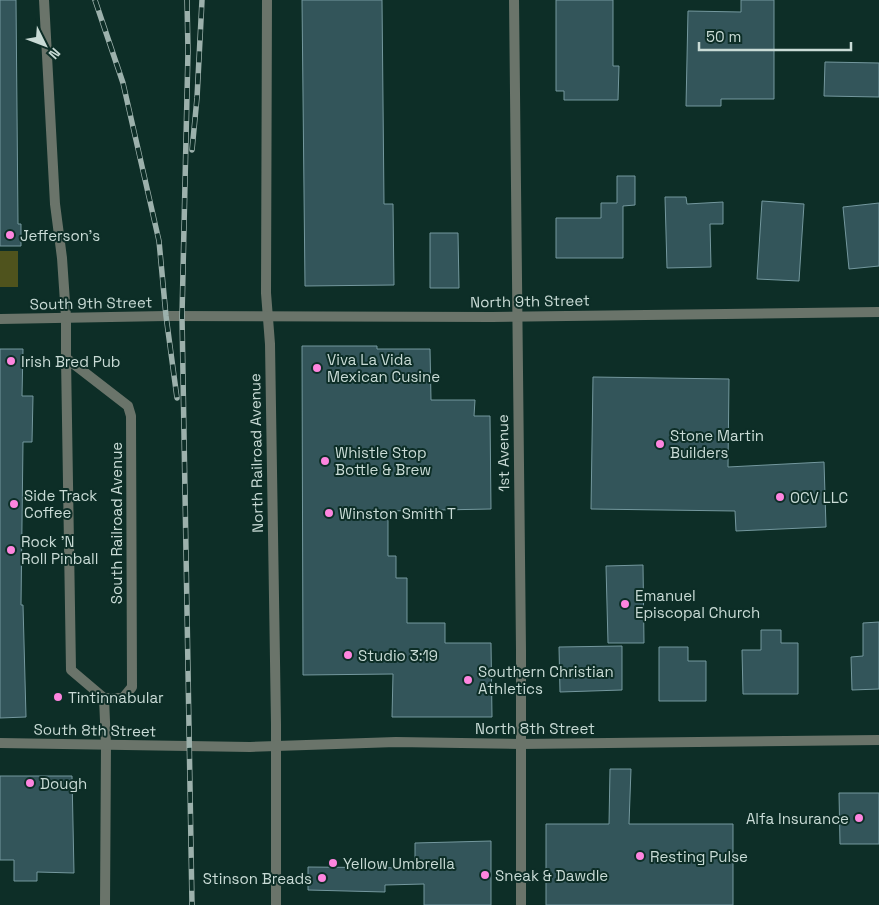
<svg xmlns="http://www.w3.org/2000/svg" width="879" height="905" viewBox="0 0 879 905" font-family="'Space Grotesk',sans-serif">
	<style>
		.green { fill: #4f531d }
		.building { fill: #33555a; stroke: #74989e }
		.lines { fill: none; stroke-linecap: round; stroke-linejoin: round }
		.minor { stroke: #6a746a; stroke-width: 10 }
		.rail-casing { stroke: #9cb1ac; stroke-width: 5.5 }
		.rail { stroke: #0d2e27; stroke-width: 4; stroke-dasharray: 11; stroke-linecap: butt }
		.poi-dot { fill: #fe85df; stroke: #0d2e27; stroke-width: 2 }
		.labels { text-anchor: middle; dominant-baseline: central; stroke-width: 4; stroke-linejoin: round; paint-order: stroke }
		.poi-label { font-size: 15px; fill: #c9dbd6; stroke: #0d2e27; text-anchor: start }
		.street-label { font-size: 15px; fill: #c9dbd6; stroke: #0d2e27 }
	</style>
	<rect width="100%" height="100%" fill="#0d2e27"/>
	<rect class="green" x="0" y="251" width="18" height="36"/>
	<g class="building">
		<path d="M 0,0 L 16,0 L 18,224 L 21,224 L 21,246 L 0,246 Z"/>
		<path d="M 302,0 L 382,0 L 384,204 L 393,204 L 394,285 L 305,286 Z"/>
		<path d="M 556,0 L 613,0 L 613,66 L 619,66 L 618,100 L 564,100 L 564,91 L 556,91 Z"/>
		<path d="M 741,0 L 774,0 L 774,99 L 721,99 L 721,106 L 686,106 L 688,11 L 741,12 Z"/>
		<path d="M 825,62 L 879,63 L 879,97 L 824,96 Z"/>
		<path d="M 617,176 L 635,176 L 635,205 L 623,206 L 623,258 L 556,258 L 556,218 L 601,218 L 601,203 L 617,203 Z"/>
		<path d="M 665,197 L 686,197 L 687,204 L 723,202 L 723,224 L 710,224 L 711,267 L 667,268 Z"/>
		<path d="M 762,201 L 804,204 L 799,281 L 757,279 Z"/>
		<path d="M 879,203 L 879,266 L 849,269 L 843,207 Z"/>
		<path d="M 430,233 L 458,233 L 459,288 L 430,288 Z"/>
		<path d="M 302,346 L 377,346 L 377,349 L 430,349 L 431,400 L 475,400 L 474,416 L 490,416 L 491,509 L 388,511 L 388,556 L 396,556 L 396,578 L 407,578 L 407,623 L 445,623 L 445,643 L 491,643 L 492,717 L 392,717 L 393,674 L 303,675 Z"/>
		<path d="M 0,349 L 23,349 L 22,396 L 33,396 L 32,442 L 23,442 L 21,605 L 23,605 L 26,717 L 0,718 Z"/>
		<path d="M 593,377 L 729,379 L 728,467 L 824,462 L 826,527 L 736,531 L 735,511 L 591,509 Z"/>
		<path d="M 643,565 L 644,643 L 608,643 L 606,566 Z"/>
		<path d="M 879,622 L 879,689 L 852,690 L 851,657 L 863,656 L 863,623 Z"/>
		<path d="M 761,630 L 781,630 L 781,643 L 798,643 L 798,694 L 743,694 L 742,650 L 761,650 Z"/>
		<path d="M 622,646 L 622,690 L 560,692 L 559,647 Z"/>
		<path d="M 659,647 L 688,647 L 688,661 L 706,661 L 706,701 L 659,701 Z"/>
		<path d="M 610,769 L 631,769 L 629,824 L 733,824 L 733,905 L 546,905 L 546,824 L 609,824 Z"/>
		<path d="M 0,776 L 72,776 L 74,873 L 37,872 L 37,881 L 14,881 L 14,860 L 0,860 Z"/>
		<path d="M 839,793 L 879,793 L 879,844 L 840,844 Z"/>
		<path d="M 491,841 L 491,905 L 424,905 L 424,884 L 385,885 L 385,892 L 308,890 L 308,867 L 415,868 L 415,843 Z"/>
	</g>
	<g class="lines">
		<g class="minor">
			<path d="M 44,0 L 55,204 L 62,258 L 66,317 L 66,358 L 71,670 L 104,698 L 123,698 L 132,687 L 131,416 L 128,406 L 66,358"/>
			<path d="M 267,0 L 266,293 L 270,344 L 276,724 L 276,905"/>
			<path d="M 514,0 L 521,650 L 521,905"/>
			<path d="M 0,319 L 166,316 L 492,317 L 879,312"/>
			<path d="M 104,698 L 106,745 L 105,905"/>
			<path d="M 0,743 L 250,747 L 396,742 L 520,744 L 879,740"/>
		</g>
		<g class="rail-casing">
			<g id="rail">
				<path d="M 95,0 L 123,83 L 159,241 L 166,316 L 177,398"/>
				<path d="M 187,0 L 188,51 L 182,316 L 192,905"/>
				<path d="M 192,150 L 197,98 L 202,0"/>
			</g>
		</g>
		<use href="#rail" class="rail"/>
	</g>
	<g class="poi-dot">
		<circle cx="10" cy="235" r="5"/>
		<circle cx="11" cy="361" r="5"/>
		<circle cx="317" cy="368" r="5"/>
		<circle cx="660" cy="444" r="5"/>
		<circle cx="325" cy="461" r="5"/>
		<circle cx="780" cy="497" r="5"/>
		<circle cx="14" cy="504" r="5"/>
		<circle cx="329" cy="513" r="5"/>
		<circle cx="11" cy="550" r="5"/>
		<circle cx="625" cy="604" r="5"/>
		<circle cx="348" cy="655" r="5"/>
		<circle cx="468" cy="680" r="5"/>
		<circle cx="58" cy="697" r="5"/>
		<circle cx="30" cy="783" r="5"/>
		<circle cx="859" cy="818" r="5"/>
		<circle cx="640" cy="856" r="5"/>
		<circle cx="333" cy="863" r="5"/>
		<circle cx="485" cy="875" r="5"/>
		<circle cx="322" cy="878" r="5"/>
	</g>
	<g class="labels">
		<g class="poi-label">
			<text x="20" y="235">Jefferson's</text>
			<text x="327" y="359">Viva La Vida<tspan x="327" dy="17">Mexican Cusine</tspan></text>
			<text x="21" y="361">Irish Bred Pub</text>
			<text x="670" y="435">Stone Martin<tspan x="670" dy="17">Builders</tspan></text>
			<text x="335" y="452">Whistle Stop<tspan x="335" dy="17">Bottle &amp; Brew</tspan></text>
			<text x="24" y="495">Side Track<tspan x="24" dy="17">Coffee</tspan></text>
			<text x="790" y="497">OCV LLC</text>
			<text x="339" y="513">Winston Smith T</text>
			<text x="21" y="541">Rock 'N<tspan x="21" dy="17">Roll Pinball</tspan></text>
			<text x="635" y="595">Emanuel<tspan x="635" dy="17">Episcopal Church</tspan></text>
			<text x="358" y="655">Studio 3:19</text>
			<text x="478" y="671">Southern Christian<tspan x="478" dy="17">Athletics</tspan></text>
			<text x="68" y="697">Tintinnabular</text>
			<text x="40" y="783">Dough</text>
			<text x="849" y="818" text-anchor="end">Alfa Insurance</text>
			<text x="650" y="856">Resting Pulse</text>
			<text x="343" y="863">Yellow Umbrella</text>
			<text x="495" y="875">Sneak &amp; Dawdle</text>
			<text x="312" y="878" text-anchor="end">Stinson Breads</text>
		</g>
		<g class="street-label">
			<text transform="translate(530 301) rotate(-1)">North 9th Street</text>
			<text transform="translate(91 303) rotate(-1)">South 9th Street</text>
			<text transform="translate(256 453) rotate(-91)">North Railroad Avenue</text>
			<text transform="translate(503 453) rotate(-91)">1st Avenue</text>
			<text transform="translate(116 523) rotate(-90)">South Railroad Avenue</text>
			<text x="535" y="728">North 8th Street</text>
			<text transform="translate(95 730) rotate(1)">South 8th Street</text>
		</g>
	</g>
	<g transform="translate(45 45) rotate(132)" stroke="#0d2e27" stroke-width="4" paint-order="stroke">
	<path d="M0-4L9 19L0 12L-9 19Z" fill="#c9dbd6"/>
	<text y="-8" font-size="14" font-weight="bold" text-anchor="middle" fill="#c9dbd6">N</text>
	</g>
	<path d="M699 42v8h152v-8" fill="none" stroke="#c9dbd6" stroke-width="2.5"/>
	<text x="706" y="42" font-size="15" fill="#c9dbd6" stroke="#0d2e27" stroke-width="4" paint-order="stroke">50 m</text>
</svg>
